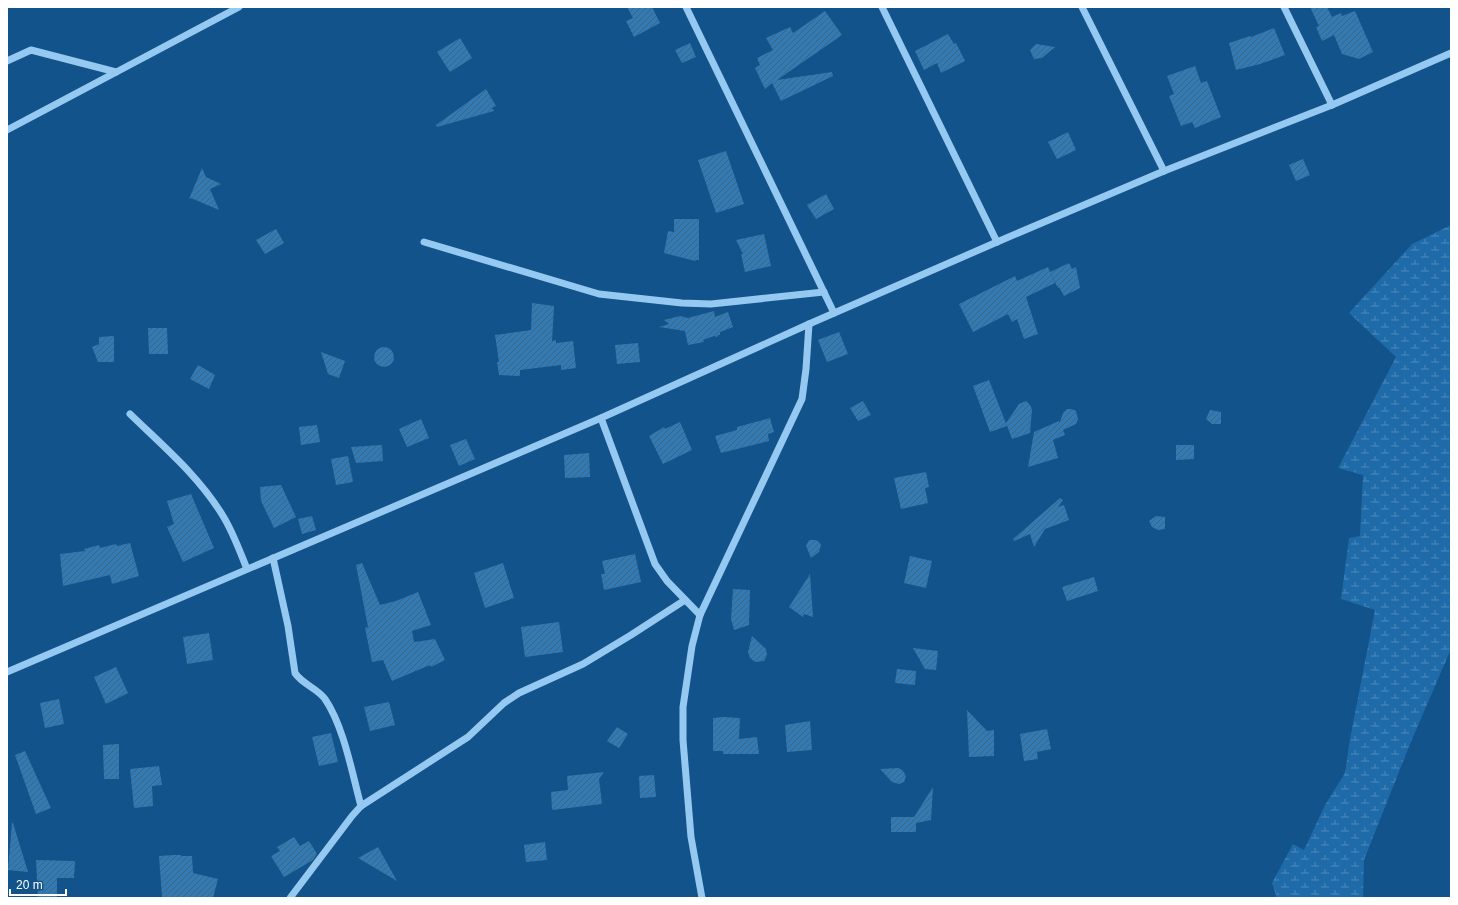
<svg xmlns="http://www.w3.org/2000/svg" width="1458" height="905" viewBox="0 0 1458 905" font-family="Helvetica,sans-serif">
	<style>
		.wetland { fill: url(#wetland-marsh) }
		.building { fill: url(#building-hatch) }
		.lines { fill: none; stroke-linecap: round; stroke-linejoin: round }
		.minor { stroke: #96c9f1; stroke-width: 7 }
	</style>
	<defs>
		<pattern id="wetland-marsh" width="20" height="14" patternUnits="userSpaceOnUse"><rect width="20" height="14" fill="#1f6ba9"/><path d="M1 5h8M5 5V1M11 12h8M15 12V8" fill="none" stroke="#4c89ba"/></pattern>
		<pattern id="building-hatch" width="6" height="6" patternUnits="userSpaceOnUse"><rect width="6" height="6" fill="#347ab2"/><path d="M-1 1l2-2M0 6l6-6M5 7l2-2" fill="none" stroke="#40637f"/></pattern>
	</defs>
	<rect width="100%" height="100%" fill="#11538a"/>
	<path class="wetland" d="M 1451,225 L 1451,649 L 1410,744 L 1364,860 L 1363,898 L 1275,898 L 1276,895 L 1272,883 L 1293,844 L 1304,850 L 1325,805 L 1345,773 L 1350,739 L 1375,610 L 1341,599 L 1349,538 L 1360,536 L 1363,475 L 1338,468 L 1396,357 L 1349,313 L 1412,244 Z"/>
	<g class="building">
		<path d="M 627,7 L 652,7 L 660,23 L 634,37 L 626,21 L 633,18 Z"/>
		<path d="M 1310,7 L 1327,7 L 1332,17 L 1341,13 L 1342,16 L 1355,11 L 1373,52 L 1359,59 L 1342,54 L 1334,35 L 1322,41 L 1316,27 L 1319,26 Z"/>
		<path d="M 825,11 L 842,35 L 777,80 L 832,72 L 833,76 L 781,101 L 772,83 L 765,89 L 755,68 L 760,65 L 757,58 L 773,50 L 766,38 L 790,27 L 793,33 Z"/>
		<path d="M 1274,28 L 1285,55 L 1260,64 L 1236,70 L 1229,43 L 1250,36 L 1251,37 Z"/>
		<path d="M 948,34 L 954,44 L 956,43 L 965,61 L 941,73 L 937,63 L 924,70 L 915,51 Z"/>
		<path d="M 460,38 L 472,58 L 450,72 L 437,52 Z"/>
		<path d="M 690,43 L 696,57 L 682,63 L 675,50 Z"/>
		<path d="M 1036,44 L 1055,47 L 1042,58 L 1034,59 L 1030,50 Z"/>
		<path d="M 1195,66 L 1201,83 L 1207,81 L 1221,117 L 1195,128 L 1192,122 L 1181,126 L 1169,96 L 1174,94 L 1167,76 Z"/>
		<path d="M 486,89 L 496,106 L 492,108 L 494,111 L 437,127 L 436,125 Z"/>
		<path d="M 1068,132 L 1076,150 L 1057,159 L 1048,142 Z"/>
		<path d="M 726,151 L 744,204 L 716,213 L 698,160 Z"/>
		<path d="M 1303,159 L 1310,175 L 1296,181 L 1289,165 Z"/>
		<path d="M 202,168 L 206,177 L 221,184 L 210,189 L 219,210 L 191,198 L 189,199 Z"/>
		<path d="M 826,194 L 834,209 L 816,219 L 807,205 Z"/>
		<path d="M 674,219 L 699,219 L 699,260 L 696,260 L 695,261 L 664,253 L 668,231 L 674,232 Z"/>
		<path d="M 276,229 L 284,243 L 265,254 L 256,240 Z"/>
		<path d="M 764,234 L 771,266 L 745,272 L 741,254 L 743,254 L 736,240 Z"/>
		<path d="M 1069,263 L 1072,269 L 1076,267 L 1080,288 L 1064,296 L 1059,287 L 1058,288 L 1050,272 Z"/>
		<path d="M 1048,267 L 1055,283 L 1026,297 L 1038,334 L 1024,339 L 1017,319 L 1012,322 L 1008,314 L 973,332 L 959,304 L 1015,276 L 1017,281 Z"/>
		<path d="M 532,303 L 554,306 L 552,341 L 556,340 L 556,343 L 573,341 L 576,368 L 561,370 L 561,365 L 520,370 L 520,376 L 499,375 L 497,362 L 499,362 L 495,335 L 531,330 Z"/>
		<path d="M 714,311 L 715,317 L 728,312 L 733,327 L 720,332 L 720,335 L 718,335 L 717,337 L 714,336 L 703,340 L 704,342 L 688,345 L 685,331 L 659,327 L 669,324 L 664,320 L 680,316 L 688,318 Z"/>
		<path d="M 148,328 L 167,328 L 168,354 L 149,354 Z"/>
		<path d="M 839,332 L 848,354 L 827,362 L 818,340 Z"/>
		<path d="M 114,336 L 114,362 L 98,362 L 92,347 L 99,344 L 99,337 Z"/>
		<path d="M 638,343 L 640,362 L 617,364 L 615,345 Z"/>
		<circle cx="384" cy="357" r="10"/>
		<path d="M 321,352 L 345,361 L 339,378 L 328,374 Z"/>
		<path d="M 198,365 L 215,375 L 209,389 L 190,379 Z"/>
		<path d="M 989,380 L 1007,426 L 990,432 L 973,386 Z"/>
		<path d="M 863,401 L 871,415 L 858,421 L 850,408 Z"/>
		<path d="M 1026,401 L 1030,405 L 1032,409 L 1030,433 L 1012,439 L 1006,423 L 1019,404 Z"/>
		<path d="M 1067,409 L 1072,409 L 1076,411 L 1078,419 L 1076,424 L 1063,430 L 1065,435 L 1053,440 L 1058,458 L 1028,467 L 1034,432 L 1059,421 L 1060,422 L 1063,413 Z"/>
		<path d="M 1210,410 L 1221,412 L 1221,424 L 1212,424 L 1206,419 Z"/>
		<path d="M 770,418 L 774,432 L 768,434 L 769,441 L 721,453 L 715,436 L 737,430 L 737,427 Z"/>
		<path d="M 421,419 L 429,438 L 407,447 L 399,429 Z"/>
		<path d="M 680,422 L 692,450 L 663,464 L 649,436 L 664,427 L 665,429 Z"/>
		<path d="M 317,425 L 320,442 L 301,445 L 299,427 Z"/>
		<path d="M 466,439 L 475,459 L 459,466 L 450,445 Z"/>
		<path d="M 382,445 L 383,461 L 356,463 L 351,447 Z"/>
		<path d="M 1176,445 L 1194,445 L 1194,459 L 1176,460 Z"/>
		<path d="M 589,453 L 590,477 L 565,478 L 564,455 Z"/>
		<path d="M 348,456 L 353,482 L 336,485 L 331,459 Z"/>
		<path d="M 926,472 L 929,487 L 925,488 L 928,503 L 901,509 L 894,478 Z"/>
		<path d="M 281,485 L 296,517 L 274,528 L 261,501 L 260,487 Z"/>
		<path d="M 191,494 L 214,548 L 183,562 L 167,527 L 174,524 L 167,501 Z"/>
		<path d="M 1060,498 L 1063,500 L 1058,507 L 1064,505 L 1069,520 L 1045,529 L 1034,547 L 1030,534 L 1014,541 L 1013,539 Z"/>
		<path d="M 312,516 L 316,530 L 302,534 L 298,519 Z"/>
		<path d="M 1156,516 L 1165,517 L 1165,529 L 1158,530 L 1152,527 L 1149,521 Z"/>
		<path d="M 809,540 L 816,540 L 819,542 L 821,545 L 819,552 L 811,558 L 806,546 Z"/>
		<path d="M 130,543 L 139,576 L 112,584 L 110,575 L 63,586 L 60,554 L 85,551 L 84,549 L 99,545 L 100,548 L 116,544 L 117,546 Z"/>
		<path d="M 635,554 L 641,582 L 604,590 L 601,574 L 605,574 L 602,561 Z"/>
		<path d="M 910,556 L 932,561 L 926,588 L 904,583 Z"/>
		<path d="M 362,563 L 380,605 L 396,601 L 418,592 L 431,625 L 412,631 L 414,642 L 435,639 L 445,660 L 431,667 L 430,665 L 392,681 L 383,660 L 372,662 L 365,628 L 368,627 L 356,565 Z"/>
		<path d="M 503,563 L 514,598 L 485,608 L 474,573 Z"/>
		<path d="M 810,574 L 813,617 L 804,614 L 803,617 L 789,607 Z"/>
		<path d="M 1094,577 L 1098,591 L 1067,601 L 1062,587 Z"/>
		<path d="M 733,589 L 750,590 L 749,625 L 734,630 L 731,619 Z"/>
		<path d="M 559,622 L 563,652 L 525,657 L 521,627 Z"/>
		<path d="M 209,633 L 213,660 L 187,664 L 183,637 Z"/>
		<path d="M 752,636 L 766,649 L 767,655 L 764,661 L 755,662 L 750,658 L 748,652 Z"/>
		<path d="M 913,648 L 938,651 L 936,670 L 925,669 Z"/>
		<path d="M 116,667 L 128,693 L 106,704 L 94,677 Z"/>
		<path d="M 897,669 L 916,671 L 915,685 L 895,683 Z"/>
		<path d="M 59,699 L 64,724 L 45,728 L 40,703 Z"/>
		<path d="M 389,702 L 395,725 L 370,731 L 364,707 Z"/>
		<path d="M 967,710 L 987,731 L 994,730 L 994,756 L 969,757 Z"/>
		<path d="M 723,717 L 740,718 L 739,739 L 757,737 L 759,754 L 723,754 L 723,751 L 713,751 L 713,718 Z"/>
		<path d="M 810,721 L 812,750 L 787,752 L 785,725 Z"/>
		<path d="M 617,727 L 628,734 L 619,748 L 607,741 Z"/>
		<path d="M 1047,729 L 1051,749 L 1037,752 L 1038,759 L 1024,761 L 1020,734 Z"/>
		<path d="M 331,733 L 338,762 L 319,766 L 312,737 Z"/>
		<path d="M 119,744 L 119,779 L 104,779 L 103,745 Z"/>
		<path d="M 25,751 L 51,808 L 36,814 L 15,755 Z"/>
		<path d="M 159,766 L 162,785 L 152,786 L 153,806 L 134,808 L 130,769 Z"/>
		<path d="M 899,768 L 903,771 L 906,776 L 904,782 L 899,784 L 892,782 L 880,769 Z"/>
		<path d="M 604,772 L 599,779 L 602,804 L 552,810 L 551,792 L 568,790 L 567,776 Z"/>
		<path d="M 654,775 L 656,797 L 640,798 L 639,776 Z"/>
		<path d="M 933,787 L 931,820 L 916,823 L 916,832 L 891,832 L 891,817 L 914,817 Z"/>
		<path d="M 12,823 L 13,823 L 28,872 L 8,870 Z"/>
		<path d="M 294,837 L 300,846 L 309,841 L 317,854 L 313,860 L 284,877 L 271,856 L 280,851 L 277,847 Z"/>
		<path d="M 545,842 L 547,860 L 526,862 L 524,845 Z"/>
		<path d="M 378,847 L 397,881 L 358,858 Z"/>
		<path d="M 174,855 L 181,855 L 181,856 L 192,856 L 193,873 L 218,879 L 213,898 L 162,897 L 159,856 Z"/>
		<path d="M 36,860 L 75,861 L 74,878 L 57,878 L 57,898 L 38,898 Z"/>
	</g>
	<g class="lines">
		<g class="minor">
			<path d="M 686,7 L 834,313"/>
			<path d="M 882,7 L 997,242"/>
			<path d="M 1082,7 L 1164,171"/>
			<path d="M 1284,7 L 1332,105"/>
			<path d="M 7,61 L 31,50 L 116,72"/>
			<path d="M 7,130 L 239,7"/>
			<path d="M 424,242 L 599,294 L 682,303 L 711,304 L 824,292"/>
			<path d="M 130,414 C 163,446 199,476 223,516 C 233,532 240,552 247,569"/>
			<path d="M 601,418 L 655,564 L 667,581 L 700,615"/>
			<path d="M 273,558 L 288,626 L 295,673 C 302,684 317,688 325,699 C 344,727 352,773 361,806"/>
			<path d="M 7,672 L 601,418 L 809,324 L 997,242 L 1164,171 L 1332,105 L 1451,53"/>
			<path d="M 290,898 L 352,816 L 361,806 L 468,737 L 504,703 L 519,693 L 583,664 L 631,635 L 685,600"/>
			<path d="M 702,898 L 691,837 L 683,740 L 683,707 L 692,646 L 700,615 L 802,399 L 806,369 L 809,324"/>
		</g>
	</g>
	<rect width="1458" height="905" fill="none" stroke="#ffffff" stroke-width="16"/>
	<path d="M10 889v6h56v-6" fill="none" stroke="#ffffff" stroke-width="2"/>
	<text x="16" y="889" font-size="12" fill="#ffffff" stroke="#11538a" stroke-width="3" paint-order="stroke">20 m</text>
</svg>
